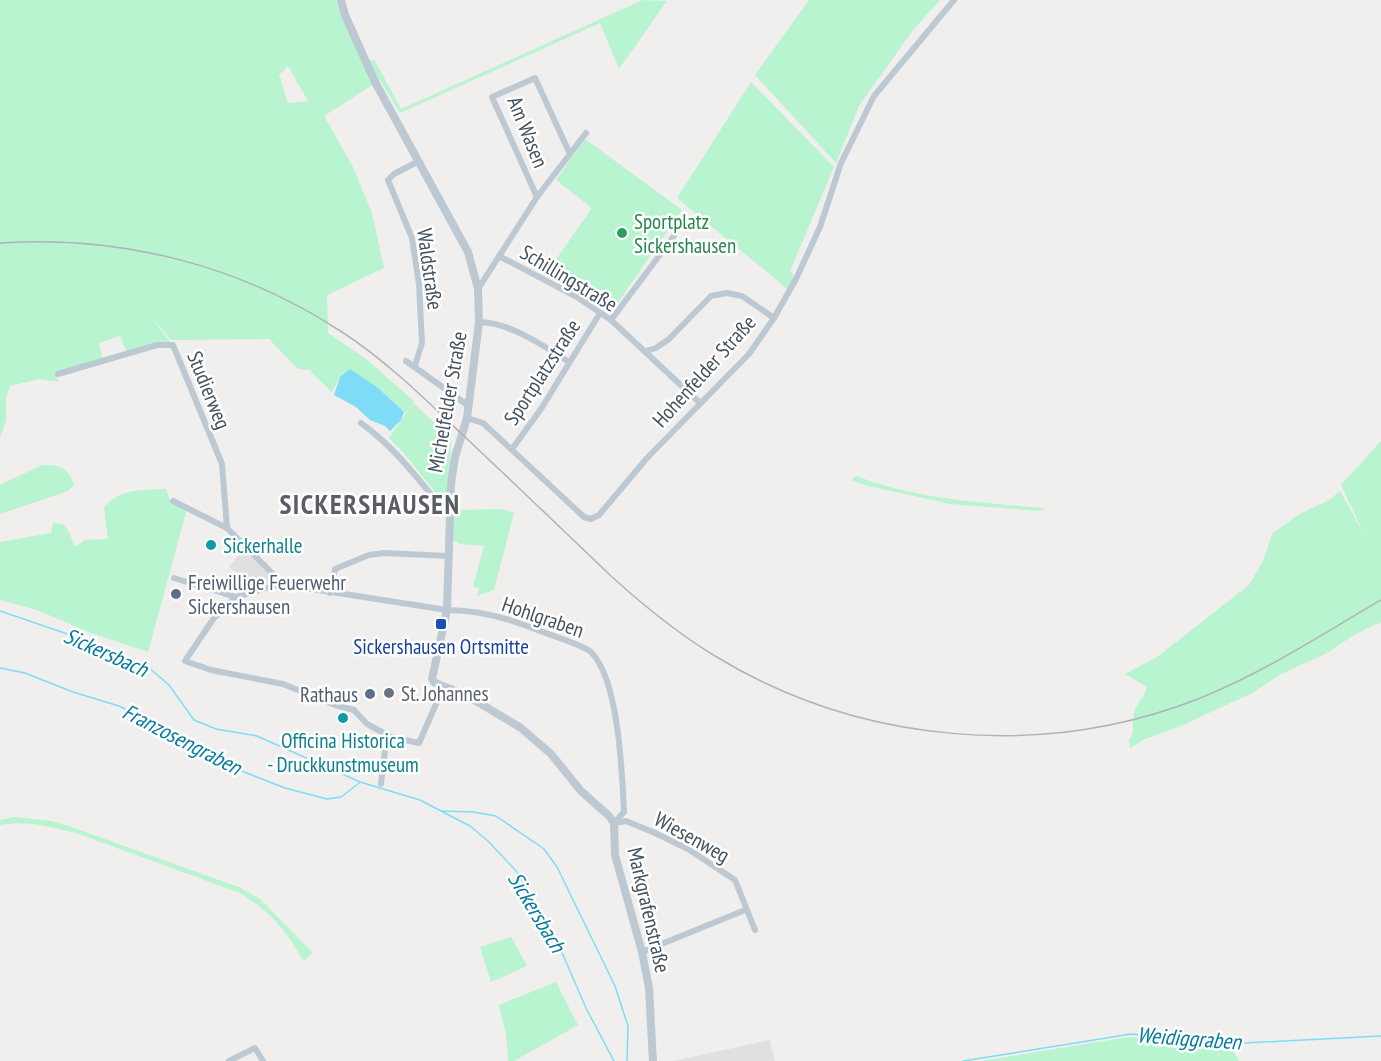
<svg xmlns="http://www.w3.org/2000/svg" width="1381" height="1061" viewBox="0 0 1381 1061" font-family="'PT Sans Narrow',sans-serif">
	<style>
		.education { fill: #e2dfe0 }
		.green { fill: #b7f4cf; fill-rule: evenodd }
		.water { fill: #7fdcf6 }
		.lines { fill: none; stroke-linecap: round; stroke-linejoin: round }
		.stream { stroke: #7fdcf6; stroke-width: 1.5 }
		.minor { stroke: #bdc9d2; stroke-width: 6 }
		.tertiary { stroke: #bdc9d2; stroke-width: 8 }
		.rail { stroke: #b0b3ba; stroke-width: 1.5 }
		.leisure-dot { fill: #2e9e5b; stroke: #fff; stroke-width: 2 }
		.culture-dot { fill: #0f9aa8; stroke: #fff; stroke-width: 2 }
		.service-dot { fill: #5c6f8a; stroke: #fff; stroke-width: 2 }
		.transit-dot { fill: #1a4fb4; stroke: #fff; stroke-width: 2 }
		.worship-dot { fill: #6b7280; stroke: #fff; stroke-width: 2 }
		.labels { text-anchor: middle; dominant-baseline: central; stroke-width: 5; stroke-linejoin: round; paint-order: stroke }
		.street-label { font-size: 21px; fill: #44525e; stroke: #fff }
		.leisure-label { font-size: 21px; fill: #27864d; stroke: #fff; text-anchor: start }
		.culture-label { font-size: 21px; fill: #0d838f; stroke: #fff; text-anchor: start }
		.service-label { font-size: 21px; fill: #4e5e75; stroke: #fff; text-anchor: start }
		.transit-label { font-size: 21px; fill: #164399; stroke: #fff }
		.worship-label { font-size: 21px; fill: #5b616d; stroke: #fff; text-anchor: start }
		.water-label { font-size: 22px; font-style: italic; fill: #037b9c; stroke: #fff }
		.district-label { font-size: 27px; font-weight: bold; letter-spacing: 1.5px; fill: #5a5e64; stroke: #fff }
	</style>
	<rect width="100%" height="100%" fill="#f1eeee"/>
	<g class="education">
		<path d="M 244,548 L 271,575 L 272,578 L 266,585 L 247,591 L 242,577 L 229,567 Z"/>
		<path d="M 770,1040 L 775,1061 L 673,1061 Z"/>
	</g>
	<g class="green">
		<path d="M 0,0 L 341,0 L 367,62 L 374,59 L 401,109 L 643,0 L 667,1 L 619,69 L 600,23 L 400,113 L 380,80 L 324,116 L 352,165 L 372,213 L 384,268 L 327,295 L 328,333 L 366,359 L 414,401 L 405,413 L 377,387 L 366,381 L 340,377 L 332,392 L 310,371 L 314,370 L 298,369 L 269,339 L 171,340 L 147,312 L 173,345 L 157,345 L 128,354 L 120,336 L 99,343 L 103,360 L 56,374 L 59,382 L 39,379 L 10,386 L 6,398 L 6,420 L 0,438 ZM 288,66 L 308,101 L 288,103 L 279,75 Z"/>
		<path d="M 809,0 L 940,0 L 913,30 L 859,106 L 836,163 L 755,75 Z"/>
		<path d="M 751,82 L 834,167 L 790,271 L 796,279 L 790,291 L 677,198 Z"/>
		<path d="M 585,139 L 682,210 L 610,314 L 546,274 L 592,208 L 556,180 Z"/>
		<path d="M 413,403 L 451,438 L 449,499 L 443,502 L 403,452 L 389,438 Z"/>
		<path d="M 1381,441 L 1381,622 L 1354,635 L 1327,653 L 1281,674 L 1252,693 L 1226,705 L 1181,726 L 1143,740 L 1130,748 L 1129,740 C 1136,730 1131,720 1135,710 C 1138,702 1144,698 1147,687 L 1125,674 L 1157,657 L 1249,585 L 1263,561 L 1272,534 L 1298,515 L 1329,500 L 1340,491 L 1365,536 L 1341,485 Z"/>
		<path d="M 42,465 C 61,465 66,467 74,484 L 68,491 L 0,514 L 0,485 Z"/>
		<path d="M 856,476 C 916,499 982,503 1046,508 L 1039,511 L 950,504 L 864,485 L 852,480 Z"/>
		<path d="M 166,489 L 170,500 L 187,509 L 148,652 L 91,633 L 37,610 L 0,600 L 0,542 L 51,533 L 53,523 L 63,524 L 69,532 L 75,547 L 85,540 L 108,539 L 104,507 C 121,488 143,490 166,489 Z"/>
		<path d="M 502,509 L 514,513 L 494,590 L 477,596 L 479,588 L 473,587 L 484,546 L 460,544 L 450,539 L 454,510 Z"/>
		<path d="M 15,817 L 51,821 L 66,825 L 241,888 L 260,899 L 313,953 L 303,961 C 288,932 269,910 240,893 L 76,833 C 51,827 26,820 0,825 L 0,820 Z"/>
		<path d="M 511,937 L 527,966 L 491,982 L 480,947 Z"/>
		<path d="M 556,982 L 578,1025 L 514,1061 L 508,1061 L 506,1034 L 499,1005 Z"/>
		<path d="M 1129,1037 L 1231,1047 L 1239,1061 L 981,1061 Z"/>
	</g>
	<path class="water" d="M 350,369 L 377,387 L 404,412 L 401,420 L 390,431 L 385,426 L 370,420 L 356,407 L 334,395 L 340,377 Z"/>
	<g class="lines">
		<g class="stream">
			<path d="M 0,611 L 82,639 L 148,667 L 169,685 L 194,720 L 216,729 L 257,736 L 360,782 L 420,800 L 470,826 L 488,841 L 517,872 L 560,948 L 586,1008 L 614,1061"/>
			<path d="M 0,668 L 25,673 L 73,692 L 119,706 L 147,720 L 192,748 L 234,768 L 285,788 L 327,799 L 341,797 L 359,783"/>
			<path d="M 443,811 L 473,812 L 496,816 L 544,849 L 557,867 L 615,986 L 628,1026 L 627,1061"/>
			<path d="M 963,1061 L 1131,1034 L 1225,1044 L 1381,1036"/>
		</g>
		<g class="minor">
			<path d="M 537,197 L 492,97 L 535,78 L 570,154"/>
			<path d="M 499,256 L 577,297 L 611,320 L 700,403"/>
			<path d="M 478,289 L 537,197 L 586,133"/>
			<path d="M 611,320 L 674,236"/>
			<path d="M 479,322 C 509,322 544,346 569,362"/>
			<path d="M 646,351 L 656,348 L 669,339 L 711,296 L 727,293 L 742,296 L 774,318"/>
			<path d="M 406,361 L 469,406"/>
			<path d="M 415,366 L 422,343 L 419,284 L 412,238 L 388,180 L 394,174 L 419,161"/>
			<path d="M 58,374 L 157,345 L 173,345 L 222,464 L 227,528"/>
			<path d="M 467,418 L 483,423 L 584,517 L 591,519 L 599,515 L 647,458 L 749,354 L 774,318 L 796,279 L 820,227 L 841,163 L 874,96 L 954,0"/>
			<path d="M 361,423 C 394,447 415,475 441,507 L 450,509"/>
			<path d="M 512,449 L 541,409 L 600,313"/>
			<path d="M 173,501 L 227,528 L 273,574 L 280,584"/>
			<path d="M 174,578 L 236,597"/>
			<path d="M 330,593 L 335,569 L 369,555 L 384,553 L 448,556"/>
			<path d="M 391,737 L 367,724 L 354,710 L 335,705 L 283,684 L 211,670 L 185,661 L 214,618 L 236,597 L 280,584 L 447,610 C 478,610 511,619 540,631 C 551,635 583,645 591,652 C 619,680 622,773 624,812 L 614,823"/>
			<path d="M 381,784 L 385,750 L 391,737 L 419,743 L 444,686"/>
			<path d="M 614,823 L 626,821 L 655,833 L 688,849 L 735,880 L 755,930"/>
			<path d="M 642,952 L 745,910"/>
			<path d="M 229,1061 L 255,1048 L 263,1061"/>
		</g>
		<path class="tertiary" d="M 341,0 L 345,15 L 375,82 L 468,252 L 478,289 L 479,322 L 467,418 L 455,457 L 451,484 L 447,610 L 432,679 L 435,683 L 466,695 L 521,728 L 551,754 L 581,791 L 609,816 L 614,823 L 615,855 L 642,952 L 649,988 L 653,1061"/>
		<path class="rail" d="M 0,243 C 121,235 240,265 342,332 C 388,362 427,401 466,438 C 515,484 563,530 611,576 C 644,606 677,633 715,656 C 859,744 1042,760 1198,699 C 1263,673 1321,635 1381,600"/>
	</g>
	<circle class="leisure-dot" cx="622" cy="233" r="6"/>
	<g class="culture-dot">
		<circle cx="211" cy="545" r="6"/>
		<circle cx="343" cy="718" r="6"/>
	</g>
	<g class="service-dot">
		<circle cx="176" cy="594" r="6"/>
		<circle cx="370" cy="694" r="6"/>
	</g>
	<rect class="transit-dot" x="435" y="618" width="12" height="12" rx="3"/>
	<circle class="worship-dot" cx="389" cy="693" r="6"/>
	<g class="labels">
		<g class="street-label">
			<text transform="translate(528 132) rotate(68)">Am Wasen</text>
			<text transform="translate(430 269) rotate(82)">Waldstraße</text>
			<text transform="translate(569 278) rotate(31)">Schillingstraße</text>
			<text transform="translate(704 371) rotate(-48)">Hohenfelder Straße</text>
			<text transform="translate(542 372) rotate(-57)">Sportplatzstraße</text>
			<text transform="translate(209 390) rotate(68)">Studierweg</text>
			<text transform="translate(447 402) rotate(-80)">Michelfelder Straße</text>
			<text transform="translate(543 617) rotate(19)">Hohlgraben</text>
			<text transform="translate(692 837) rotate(29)">Wiesenweg</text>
			<text transform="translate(649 910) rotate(77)">Markgrafenstraße</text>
		</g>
		<g class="leisure-label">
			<text x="634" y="221">Sportplatz<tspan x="634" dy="24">Sickershausen</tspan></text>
		</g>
		<g class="culture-label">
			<text x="223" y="545">Sickerhalle</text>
			<text x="343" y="740" text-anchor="middle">Officina Historica<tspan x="343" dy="24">- Druckkunstmuseum</tspan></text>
		</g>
		<g class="service-label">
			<text x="188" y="582">Freiwillige Feuerwehr<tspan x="188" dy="24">Sickershausen</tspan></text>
			<text x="358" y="694" text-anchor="end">Rathaus</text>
		</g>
		<g class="transit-label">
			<text x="441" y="646">Sickershausen Ortsmitte</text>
		</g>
		<g class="worship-label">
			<text x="401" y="693">St. Johannes</text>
		</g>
		<g class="water-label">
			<text transform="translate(106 652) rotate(24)">Sickersbach</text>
			<text transform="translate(182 739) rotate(27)">Franzosengraben</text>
			<text transform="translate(537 912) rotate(59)">Sickersbach</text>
			<text transform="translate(1189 1038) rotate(4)">Weidiggraben</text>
		</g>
		<g class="district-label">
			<text x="370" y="504">SICKERSHAUSEN</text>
		</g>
	</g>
</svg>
